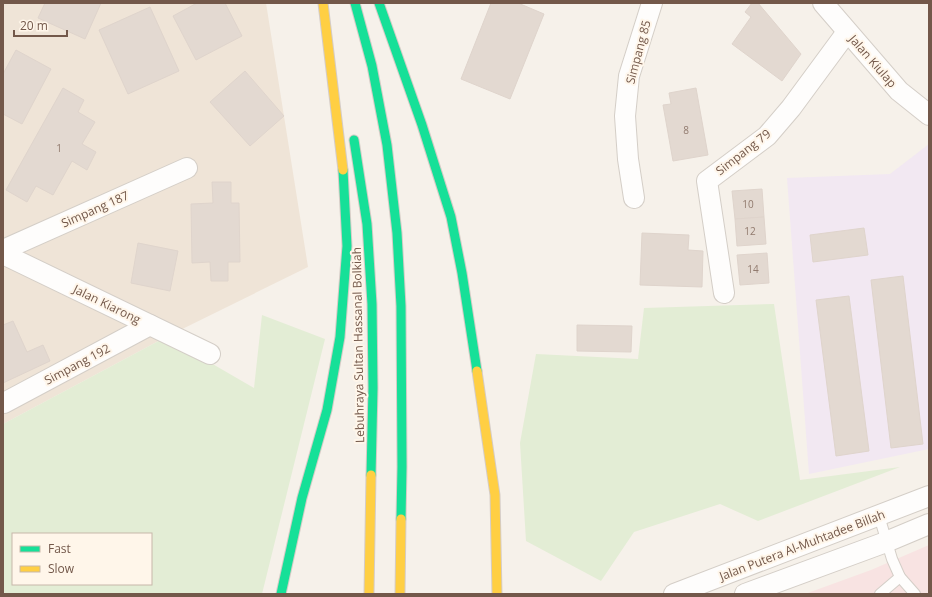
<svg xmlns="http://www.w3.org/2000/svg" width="932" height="597" viewBox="0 0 932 597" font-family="'Open Sans',sans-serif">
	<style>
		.residential { fill: #efe4d7 }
		.education { fill: #f2e8f2 }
		.medical { fill: #f8e3e2 }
		.green { fill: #e3edd5; fill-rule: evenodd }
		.building { fill: #e3d9d1; stroke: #dfd4cc }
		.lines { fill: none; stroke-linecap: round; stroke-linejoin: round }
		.lane-casing { stroke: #d4cec7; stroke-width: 12 }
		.street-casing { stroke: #d4cec7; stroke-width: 22 }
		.fast-casing { stroke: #d5ccc6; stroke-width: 11 }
		.slow-casing { stroke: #d5ccc6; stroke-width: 11 }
		.lane { stroke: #fefdfc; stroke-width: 10 }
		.street { stroke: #fefdfc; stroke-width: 20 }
		.fast { stroke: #16e098; stroke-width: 9 }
		.slow { stroke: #ffcf43; stroke-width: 9 }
		.labels { text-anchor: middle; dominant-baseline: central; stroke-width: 4; stroke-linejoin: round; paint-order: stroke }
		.number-label { font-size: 10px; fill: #917a6e }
		.street-label { font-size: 12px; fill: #73584a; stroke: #fff6ea }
	</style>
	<rect width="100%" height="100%" fill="#f6f1ea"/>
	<path class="residential" d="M 3,3 L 266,3 L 308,267 L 166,337 L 3,424 Z"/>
	<path class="education" d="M 929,144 L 929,449 L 809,474 L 787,178 L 890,174 Z"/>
	<path class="medical" d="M 929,545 L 929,594 L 805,594 L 871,570 Z"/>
	<g class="green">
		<path d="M 774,304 L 800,480 L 900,467 L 758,521 L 720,504 L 634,532 L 601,581 L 526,541 L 520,443 L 536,354 L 638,359 L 644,308 Z"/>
		<path d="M 262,315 L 325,339 L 262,594 L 3,594 L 3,424 L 166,337 L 254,388 ZM 13,534 L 151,534 L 151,584 L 13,584 Z"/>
	</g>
	<g class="building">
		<path d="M 45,3 L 101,3 L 85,39 L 38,18 Z"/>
		<path d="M 197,3 L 225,3 L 242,36 L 196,60 L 173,16 Z"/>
		<path d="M 491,3 L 518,3 L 544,14 L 510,99 L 461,79 Z"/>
		<path d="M 752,3 L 758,3 L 801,54 L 782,81 L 732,44 L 751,17 L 745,12 Z"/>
		<path d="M 150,7 L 179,71 L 128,94 L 99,30 Z"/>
		<path d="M 16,50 L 51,69 L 22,124 L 3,114 L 3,74 Z"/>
		<path d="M 245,71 L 284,116 L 250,146 L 210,102 Z"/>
		<path d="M 63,88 L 84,100 L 78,112 L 95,122 L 82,144 L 96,152 L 87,170 L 72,161 L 53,195 L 36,186 L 27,202 L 6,190 Z"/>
		<path d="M 696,88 L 708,155 L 673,161 L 663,105 L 671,104 L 669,93 Z"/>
		<path d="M 212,182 L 231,182 L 231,203 L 239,203 L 240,262 L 228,262 L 228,281 L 211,281 L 210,262 L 192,263 L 191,204 L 213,203 Z"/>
		<path d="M 762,189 L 764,217 L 735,219 L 732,191 Z"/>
		<path d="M 764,217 L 766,244 L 737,246 L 735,219 Z"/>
		<path d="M 864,228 L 868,255 L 813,262 L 810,235 Z"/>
		<path d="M 642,233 L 689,235 L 688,250 L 703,251 L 702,287 L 640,285 Z"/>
		<path d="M 138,243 L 178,251 L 170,291 L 131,283 Z"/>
		<path d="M 767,253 L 769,283 L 740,285 L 737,255 Z"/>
		<path d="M 903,276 L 923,444 L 891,448 L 871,280 Z"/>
		<path d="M 849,296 L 869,451 L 836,456 L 816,300 Z"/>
		<path d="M 13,321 L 27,352 L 43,345 L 50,361 L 3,383 L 3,325 Z"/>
		<path d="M 577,325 L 632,326 L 631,352 L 577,351 Z"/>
	</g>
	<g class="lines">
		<g class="lane-casing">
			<g id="lane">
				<path d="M 879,516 L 892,559 L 900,577 L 915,594"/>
				<path d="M 880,594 L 900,577"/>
			</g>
		</g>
		<g class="street-casing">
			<g id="street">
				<path d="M 823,3 L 899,91 L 929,115"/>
				<path d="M 634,198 L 628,159 L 625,116 L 629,76 L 652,3"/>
				<path d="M 3,250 L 187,168"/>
				<path d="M 3,254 L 210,354"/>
				<path d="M 724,293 L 707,181 L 767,136 L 791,108 L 847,32"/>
				<path d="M 4,403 L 150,325"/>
				<path d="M 674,594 L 929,496"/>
				<path d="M 745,594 L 886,542 L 929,524"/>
			</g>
		</g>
		<g class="fast-casing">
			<g id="fast">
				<path d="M 355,3 L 372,66 L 387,145 L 397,233 L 401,306 L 402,467 L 401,519"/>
				<path d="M 379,3 L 422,125 L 451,217 L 462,273 L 477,371"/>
				<path d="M 354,140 L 367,224 L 372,304 L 373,388 L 371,475"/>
				<path d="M 281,594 L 302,498 L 327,410 L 340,337 L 347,246 L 343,170"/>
			</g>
		</g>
		<g class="slow-casing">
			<g id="slow">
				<path d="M 323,3 L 343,170"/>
				<path d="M 477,371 L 495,495 L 497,594"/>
				<path d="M 369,594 L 371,475"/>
				<path d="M 400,594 L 401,519"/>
			</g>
		</g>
		<use href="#lane" class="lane"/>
		<use href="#street" class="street"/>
		<use href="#fast" class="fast"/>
		<use href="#slow" class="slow"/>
	</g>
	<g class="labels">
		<g class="number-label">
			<text x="686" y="130">8</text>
			<text x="59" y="148">1</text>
			<text x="748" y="204">10</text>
			<text x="750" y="231">12</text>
			<text x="753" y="269">14</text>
		</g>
		<g class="street-label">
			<text transform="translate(638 52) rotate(-75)">Simpang 85</text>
			<text transform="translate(873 61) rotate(49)">Jalan Kiulap</text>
			<text transform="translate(743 152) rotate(-38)">Simpang 79</text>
			<text transform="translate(95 209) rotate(-24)">Simpang 187</text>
			<text transform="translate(107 304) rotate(26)">Jalan Kiarong</text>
			<text transform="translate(358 345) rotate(-91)">Lebuhraya Sultan Hassanal Bolkiah</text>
			<text transform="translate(77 364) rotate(-28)">Simpang 192</text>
			<text transform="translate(802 545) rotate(-21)">Jalan Putera Al-Muhtadee Billah</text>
		</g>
	</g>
	<rect width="932" height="597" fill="none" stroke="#73584a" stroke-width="8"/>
	<rect x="12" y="533" width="140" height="52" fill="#fff6ea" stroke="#c7b7aa"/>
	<rect x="20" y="546" width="20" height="6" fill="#16e098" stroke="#c7b7aa"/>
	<text x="48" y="553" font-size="12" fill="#73584a">Fast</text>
	<rect x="20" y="566" width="20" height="6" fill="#ffcf43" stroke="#c7b7aa"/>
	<text x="48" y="573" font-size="12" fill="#73584a">Slow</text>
	<path d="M14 30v6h53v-6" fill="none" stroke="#73584a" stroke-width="2"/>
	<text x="20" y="30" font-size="12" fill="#73584a" stroke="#fff6ea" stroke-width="3" paint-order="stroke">20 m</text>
</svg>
